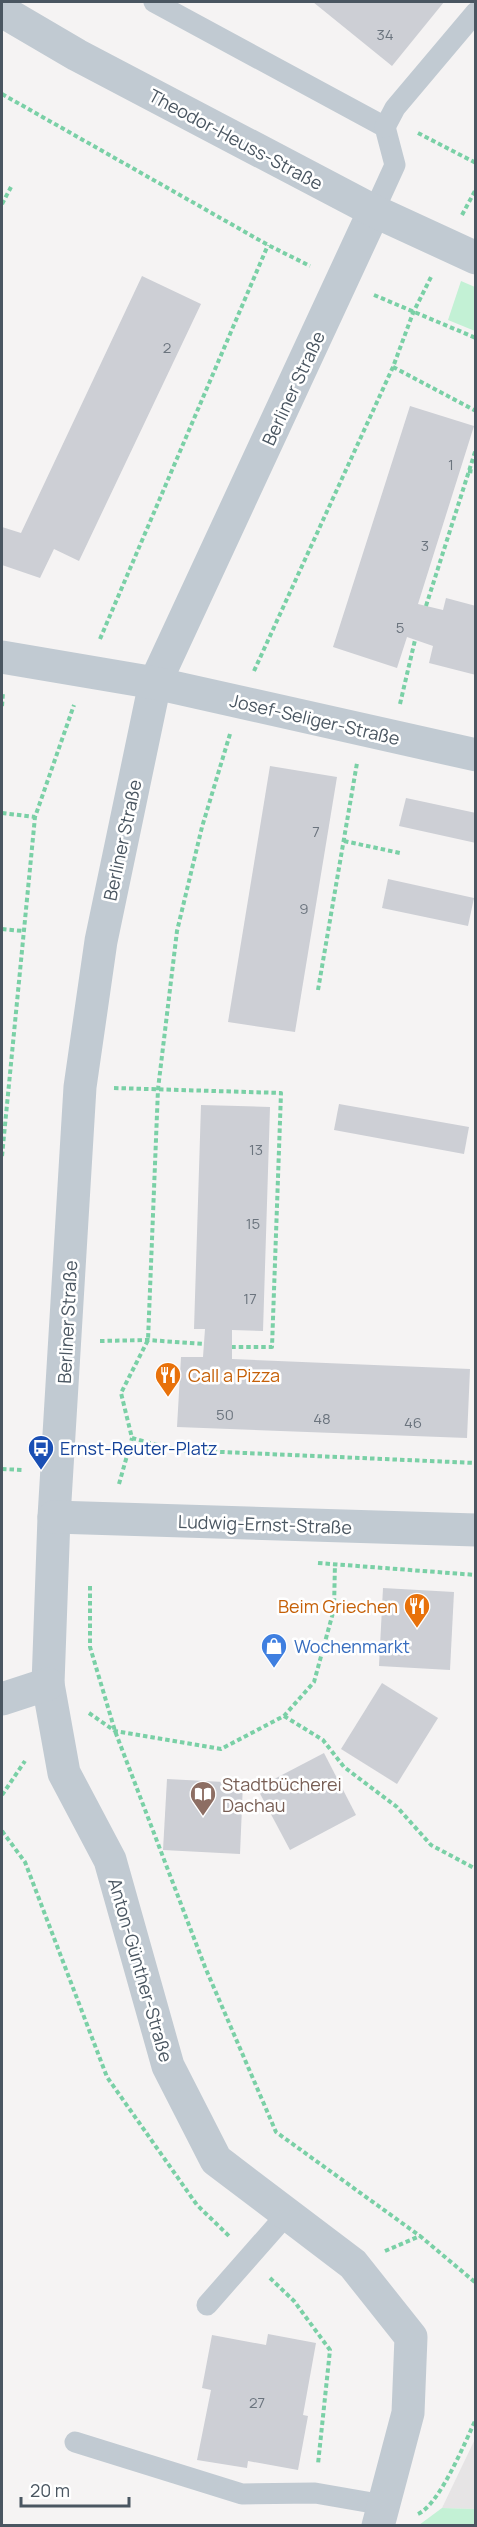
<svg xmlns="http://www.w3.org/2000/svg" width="477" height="2527" viewBox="0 0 477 2527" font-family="Manrope,sans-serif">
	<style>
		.education { fill: #e6e4e5 }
		.green { fill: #c3f1d5 }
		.building { fill: #cdcfd5 }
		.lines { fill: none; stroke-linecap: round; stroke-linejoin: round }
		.path { stroke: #7ad0a6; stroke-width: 4; stroke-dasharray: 4.5 3; stroke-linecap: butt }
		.service { stroke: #c1cad2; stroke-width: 21 }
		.minor { stroke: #c1cad2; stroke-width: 33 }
		.tertiary { stroke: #c1cad2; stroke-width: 33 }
		.labels { text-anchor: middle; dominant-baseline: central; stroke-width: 5; stroke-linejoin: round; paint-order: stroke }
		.number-label { font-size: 15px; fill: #6b747e }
		.street-label { font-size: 18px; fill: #4a5661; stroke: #fff }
		.food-label { font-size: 18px; fill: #c56008; stroke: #fff; text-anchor: start }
		.transit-label { font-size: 18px; fill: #164399; stroke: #fff; text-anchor: start }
		.shop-label { font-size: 18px; fill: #366cbe; stroke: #fff; text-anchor: start }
		.education-label { font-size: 18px; fill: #785e54; stroke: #fff; text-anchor: start }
	</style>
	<rect width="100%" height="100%" fill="#f5f3f3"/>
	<path class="education" d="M 475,2439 L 475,2509 L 442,2508 Z"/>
	<g class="green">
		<path d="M 461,281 L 475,287 L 475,331 L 448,320 Z"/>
		<path d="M 442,2508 L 475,2509 L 475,2525 L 419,2525 Z"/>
	</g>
	<g class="building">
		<path d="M 313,2 L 444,2 L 392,66 Z"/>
		<path d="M 142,276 L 201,304 L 79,561 L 54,549 L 40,578 L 2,565 L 2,527 L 21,533 Z"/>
		<path d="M 410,406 L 474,426 L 418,604 L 443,610 L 446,598 L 476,606 L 476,675 L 429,663 L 433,646 L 407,637 L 397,668 L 333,647 Z"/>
		<path d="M 270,766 L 337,777 L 295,1032 L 228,1022 Z"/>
		<path d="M 406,798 L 476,813 L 476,843 L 399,826 Z"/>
		<path d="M 388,879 L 474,898 L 468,926 L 382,908 Z"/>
		<path d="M 339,1104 L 469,1127 L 464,1154 L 334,1130 Z"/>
		<path d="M 201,1105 L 270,1107 L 263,1331 L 232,1330 L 232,1359 L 470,1369 L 467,1438 L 177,1427 L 181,1357 L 203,1357 L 205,1329 L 194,1329 Z"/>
		<path d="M 383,1588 L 454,1592 L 450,1670 L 379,1666 Z"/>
		<path d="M 382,1683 L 438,1718 L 397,1784 L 341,1749 Z"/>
		<path d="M 324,1753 L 356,1815 L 290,1850 L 257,1788 Z"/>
		<path d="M 167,1779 L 243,1783 L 240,1854 L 163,1850 Z"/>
		<path d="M 268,2334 L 316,2343 L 303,2415 L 308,2416 L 298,2470 L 248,2461 L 247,2468 L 197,2460 L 211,2390 L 202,2388 L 212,2335 L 266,2345 Z"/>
	</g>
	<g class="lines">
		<g class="path">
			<path d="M 2,94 L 268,245 L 310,266"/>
			<path d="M 418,133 L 476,163"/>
			<path d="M 2,204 L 11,187"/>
			<path d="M 462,215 L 476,189"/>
			<path d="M 374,295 L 476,338"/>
			<path d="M 393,367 L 476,411"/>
			<path d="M 468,471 L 476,472"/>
			<path d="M 426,606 L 476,449"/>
			<path d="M 100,639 L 268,245"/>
			<path d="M 254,671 L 393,367 L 413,313 L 432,275"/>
			<path d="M 400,704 L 415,640"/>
			<path d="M 2,706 L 3,692"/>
			<path d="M 230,734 L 202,827 L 177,931 L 158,1089 L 148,1340 L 121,1393 L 132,1438 L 176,1450 L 476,1463"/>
			<path d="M 2,813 L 35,817"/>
			<path d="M 344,841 L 400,853"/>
			<path d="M 2,929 L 23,931"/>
			<path d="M 318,990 L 357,763"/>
			<path d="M 114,1088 L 281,1093 L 272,1347 L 232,1347"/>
			<path d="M 2,1156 L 35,817 L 74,705"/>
			<path d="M 100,1341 L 148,1340 L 204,1344"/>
			<path d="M 2,1469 L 22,1470"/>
			<path d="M 119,1484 L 132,1438"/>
			<path d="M 318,1563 L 476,1575"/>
			<path d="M 90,1586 L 90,1647 L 115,1731 L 205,1967 L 276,2132 L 420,2236"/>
			<path d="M 89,1713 L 115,1731 L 221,1749 L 284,1716 L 314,1682 L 334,1609 L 335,1563"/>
			<path d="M 284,1716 L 323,1740 L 344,1767 L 397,1807 L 431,1845 L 476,1869"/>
			<path d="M 2,1795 L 25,1761"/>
			<path d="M 2,1831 L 25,1862 L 107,2077 L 197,2205 L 229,2236"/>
			<path d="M 385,2251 L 420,2236 L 476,2283"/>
			<path d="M 270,2278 L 294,2301 L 330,2350 L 318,2464"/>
			<path d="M 418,2514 C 440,2504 465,2442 476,2419"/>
		</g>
		<g class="service">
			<path d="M 154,2 L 385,127 L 395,165 L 374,211"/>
			<path d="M 385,127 L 395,108 L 476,12"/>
			<path d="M 207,2305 L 287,2214"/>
			<path d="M 75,2442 L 242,2494 L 315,2493 L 384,2505"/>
		</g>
		<g class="minor">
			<path d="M 374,211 L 155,683 L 101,941 L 80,1087 L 54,1517 L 48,1684 L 64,1773 L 110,1860 L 168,2066 L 216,2160 L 353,2264 L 411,2337 L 408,2413 L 378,2526"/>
			<path d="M 2,657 L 155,683 L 476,755"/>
			<path d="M 54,1517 L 476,1530"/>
			<path d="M 2,1699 L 48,1684"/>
		</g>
		<path class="tertiary" d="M 2,11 L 77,55 L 374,211 L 476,258"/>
	</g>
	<defs>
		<g id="restaurant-pin" transform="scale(1.35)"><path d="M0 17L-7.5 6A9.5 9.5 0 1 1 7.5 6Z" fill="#e8710a" stroke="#fff"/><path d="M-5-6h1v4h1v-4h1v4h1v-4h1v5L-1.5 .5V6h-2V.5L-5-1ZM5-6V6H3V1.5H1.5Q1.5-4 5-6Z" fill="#fff"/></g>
		<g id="bus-pin" transform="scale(1.35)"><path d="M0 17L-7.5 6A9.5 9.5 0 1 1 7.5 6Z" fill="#1a4fb4" stroke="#fff"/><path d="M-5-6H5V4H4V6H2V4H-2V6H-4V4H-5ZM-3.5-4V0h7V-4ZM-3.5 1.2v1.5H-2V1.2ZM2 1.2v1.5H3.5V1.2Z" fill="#fff"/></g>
		<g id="shop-pin" transform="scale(1.35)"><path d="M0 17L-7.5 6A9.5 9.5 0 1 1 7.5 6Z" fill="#3f7fe0" stroke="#fff"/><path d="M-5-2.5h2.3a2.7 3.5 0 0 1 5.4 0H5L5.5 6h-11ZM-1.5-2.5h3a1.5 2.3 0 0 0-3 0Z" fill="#fff"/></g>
		<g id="library-pin" transform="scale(1.35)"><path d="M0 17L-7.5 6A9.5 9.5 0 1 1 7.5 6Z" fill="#8d6e63" stroke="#fff"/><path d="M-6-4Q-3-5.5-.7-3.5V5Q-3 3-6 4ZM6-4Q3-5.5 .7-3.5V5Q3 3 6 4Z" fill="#fff"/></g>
	</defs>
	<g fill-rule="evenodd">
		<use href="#restaurant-pin" x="168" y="1375"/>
		<use href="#bus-pin" x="41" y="1448"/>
		<use href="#restaurant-pin" x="417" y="1606"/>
		<use href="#shop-pin" x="274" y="1646"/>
		<use href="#library-pin" x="203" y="1794"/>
	</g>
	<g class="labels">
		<g class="number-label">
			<text x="385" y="34">34</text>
			<text x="167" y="347">2</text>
			<text x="451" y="464">1</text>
			<text x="425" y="545">3</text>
			<text x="400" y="627">5</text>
			<text x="316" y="831">7</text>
			<text x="304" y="908">9</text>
			<text x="256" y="1149">13</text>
			<text x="253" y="1223">15</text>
			<text x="250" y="1298">17</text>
			<text x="225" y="1414">50</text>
			<text x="322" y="1418">48</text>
			<text x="413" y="1422">46</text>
			<text x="257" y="2402">27</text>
		</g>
		<g class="street-label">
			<text transform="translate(236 139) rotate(28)">Theodor-Heuss-Straße</text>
			<text transform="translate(293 388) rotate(-65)">Berliner Straße</text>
			<text transform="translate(315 719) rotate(13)">Josef-Seliger-Straße</text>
			<text transform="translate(122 840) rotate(-78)">Berliner Straße</text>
			<text transform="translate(67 1322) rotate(-87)">Berliner Straße</text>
			<text transform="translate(265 1524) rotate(2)">Ludwig-Ernst-Straße</text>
			<text transform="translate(141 1970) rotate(74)">Anton-Günther-Straße</text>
		</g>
		<g class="food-label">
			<text x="188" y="1375">Call a Pizza</text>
			<text x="398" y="1606" text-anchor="end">Beim Griechen</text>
		</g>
		<g class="transit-label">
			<text x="60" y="1448">Ernst-Reuter-Platz</text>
		</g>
		<g class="shop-label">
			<text x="294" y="1646">Wochenmarkt</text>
		</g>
		<g class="education-label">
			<text x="222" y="1784">Stadtbücherei<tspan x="222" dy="21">Dachau</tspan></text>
		</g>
	</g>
	<rect width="477" height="2527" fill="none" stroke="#4a5661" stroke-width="6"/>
	<path d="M21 2497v9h108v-9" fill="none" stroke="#4a5661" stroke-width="3"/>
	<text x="30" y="2497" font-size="18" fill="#4a5661" stroke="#ffffff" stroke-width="4.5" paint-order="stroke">20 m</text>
</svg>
